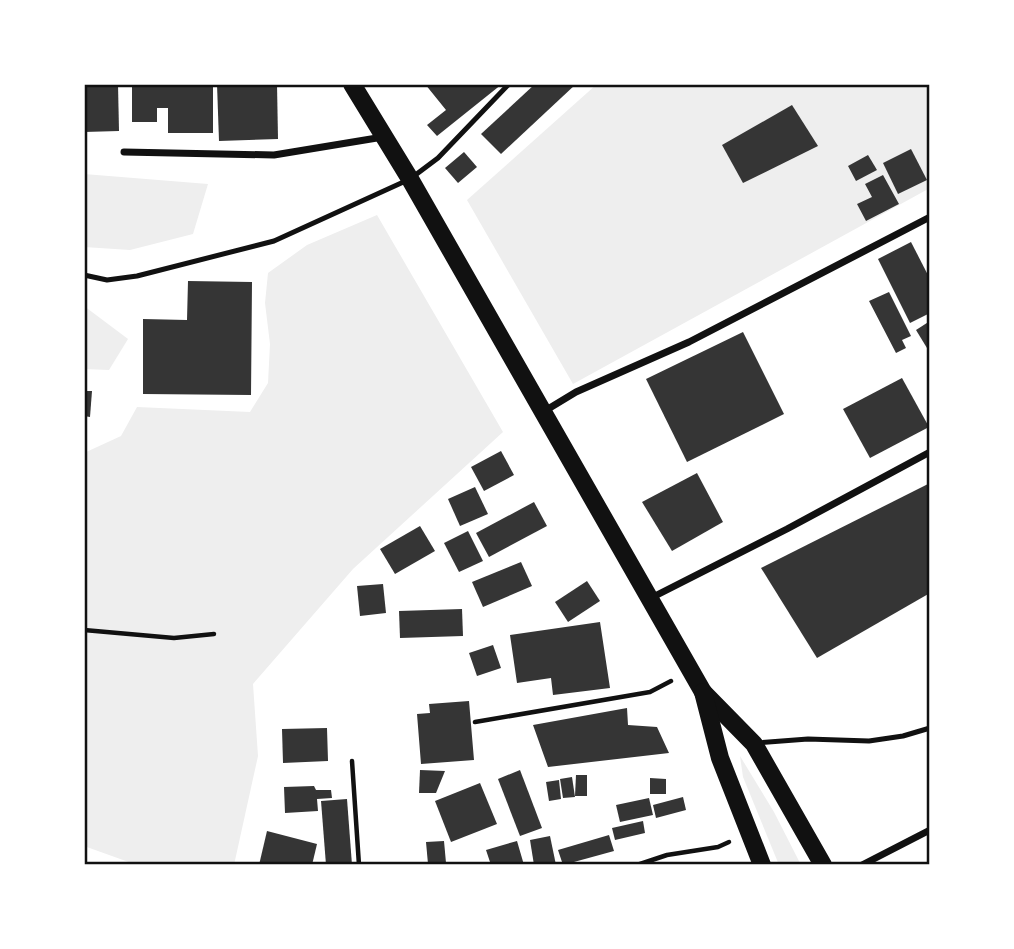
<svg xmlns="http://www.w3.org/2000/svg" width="1014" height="949" viewBox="0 0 1014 949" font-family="'Crimson Pro',serif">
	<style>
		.green { fill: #eee }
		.building { fill: #353535 }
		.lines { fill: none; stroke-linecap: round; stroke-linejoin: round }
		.path { stroke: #111; stroke-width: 4.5 }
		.service { stroke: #111; stroke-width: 5 }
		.minor { stroke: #111; stroke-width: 7 }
		.primary { stroke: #111; stroke-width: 18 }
		.neatline { fill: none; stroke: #111; stroke-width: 2.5 }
	</style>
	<rect width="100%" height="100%" fill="#fff"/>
	<g class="green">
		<path d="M 597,84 L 930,84 L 930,188 L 573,384 L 467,200 Z"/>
		<path d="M 84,174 L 208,184 L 193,234 L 130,250 L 84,247 Z"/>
		<path d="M 377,215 L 503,432 L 353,569 L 253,684 L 258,756 L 234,865 L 137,865 L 84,846 L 84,453 L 121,436 L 137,407 L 250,412 L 268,383 L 270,344 L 265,303 L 268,273 L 307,245 Z"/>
		<path d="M 84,306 L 128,339 L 109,370 L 84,369 Z"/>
		<path d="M 740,756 L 774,812 L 801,865 L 779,865 L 743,777 Z"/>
	</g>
	<g class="building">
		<path d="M 84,84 L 118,84 L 119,131 L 84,132 Z"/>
		<path d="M 132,84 L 213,84 L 213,133 L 168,133 L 168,108 L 157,108 L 157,122 L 132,122 Z"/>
		<path d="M 217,84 L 277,84 L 278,139 L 219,141 Z"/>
		<path d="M 425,84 L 502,84 L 437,136 L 427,125 L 446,110 Z"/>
		<path d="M 535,84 L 576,84 L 501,154 L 481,134 Z"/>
		<path d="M 792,105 L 818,146 L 743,183 L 722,145 Z"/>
		<path d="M 911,149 L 927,180 L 898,194 L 883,163 Z"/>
		<path d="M 464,152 L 477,167 L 458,183 L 445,168 Z"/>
		<path d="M 868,155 L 877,170 L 856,181 L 848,166 Z"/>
		<path d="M 883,175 L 899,204 L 866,221 L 857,204 L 872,197 L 865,184 Z"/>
		<path d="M 911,242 L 930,279 L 930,313 L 910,323 L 878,259 Z"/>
		<path d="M 188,281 L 252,282 L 251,395 L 143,394 L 143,319 L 187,320 Z"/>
		<path d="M 889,292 L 911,336 L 902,340 L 906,348 L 896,353 L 869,301 Z"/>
		<path d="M 930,321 L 930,353 L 916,330 Z"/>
		<path d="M 743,332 L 784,414 L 687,462 L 646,379 Z"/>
		<path d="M 902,378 L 929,427 L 870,458 L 843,409 Z"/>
		<path d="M 84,391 L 92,391 L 90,417 L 84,416 Z"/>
		<path d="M 501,451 L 514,475 L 484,491 L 471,467 Z"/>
		<path d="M 697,473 L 723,522 L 672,551 L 642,502 Z"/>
		<path d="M 930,483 L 930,593 L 817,658 L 761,568 Z"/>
		<path d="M 475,487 L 488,514 L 460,526 L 448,499 Z"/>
		<path d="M 534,502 L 547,526 L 489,557 L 476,533 Z"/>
		<path d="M 420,526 L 435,551 L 395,574 L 380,549 Z"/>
		<path d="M 468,531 L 483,561 L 459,572 L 444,543 Z"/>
		<path d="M 521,562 L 532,586 L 483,607 L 472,582 Z"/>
		<path d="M 587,581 L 600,601 L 568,622 L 555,602 Z"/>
		<path d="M 383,584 L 386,613 L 360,616 L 357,586 Z"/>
		<path d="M 462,609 L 463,636 L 400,638 L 399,611 Z"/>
		<path d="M 600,622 L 610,688 L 553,695 L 551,678 L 517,683 L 510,635 Z"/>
		<path d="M 493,645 L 501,668 L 477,676 L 469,653 Z"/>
		<path d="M 469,701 L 474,760 L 421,764 L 417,714 L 430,713 L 429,704 Z"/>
		<path d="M 627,708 L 628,725 L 657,727 L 669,753 L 548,767 L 533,725 Z"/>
		<path d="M 327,728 L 328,761 L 283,763 L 282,729 Z"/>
		<path d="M 420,770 L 445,771 L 436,793 L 419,793 Z"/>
		<path d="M 520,770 L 542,828 L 520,836 L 498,779 Z"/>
		<path d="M 576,775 L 587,775 L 587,796 L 575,796 Z"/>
		<path d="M 572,777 L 575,797 L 563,798 L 560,779 Z"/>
		<path d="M 650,778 L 666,779 L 666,794 L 650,794 Z"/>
		<path d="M 559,780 L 561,799 L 549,801 L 546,782 Z"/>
		<path d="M 480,783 L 497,824 L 451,842 L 435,801 Z"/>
		<path d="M 314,786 L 316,790 L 331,790 L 332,798 L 317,799 L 318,811 L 285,813 L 284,787 Z"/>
		<path d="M 683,797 L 686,810 L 656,818 L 653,805 Z"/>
		<path d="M 649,798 L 653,815 L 620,822 L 616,805 Z"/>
		<path d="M 347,799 L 352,865 L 326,865 L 321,801 Z"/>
		<path d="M 643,821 L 645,833 L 615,840 L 612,828 Z"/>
		<path d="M 267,831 L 317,844 L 312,865 L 259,865 Z"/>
		<path d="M 609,835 L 614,851 L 563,865 L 558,850 Z"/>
		<path d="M 550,836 L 556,865 L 534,865 L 530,840 Z"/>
		<path d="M 444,841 L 446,863 L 428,864 L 426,842 Z"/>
		<path d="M 517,841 L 524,865 L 491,865 L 486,850 Z"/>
	</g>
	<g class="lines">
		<g class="path">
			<path d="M 84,630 L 174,638 L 214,634"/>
			<path d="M 475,722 L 650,692 L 671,681"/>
			<path d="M 352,761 L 359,865"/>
			<path d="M 598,865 L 602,865"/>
			<path d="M 637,865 L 667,855 L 718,847 L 729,842"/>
		</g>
		<g class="service">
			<path d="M 84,275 L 107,280 L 137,276 L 274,241 L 410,179 L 438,158 L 509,84"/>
			<path d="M 757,743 L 808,739 L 869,741 L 903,736 L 930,728"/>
		</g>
		<g class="minor">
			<path d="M 124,152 L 274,155 L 383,137"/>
			<path d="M 543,412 L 576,392 L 689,342 L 930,217"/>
			<path d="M 649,599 L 787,529 L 930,452"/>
			<path d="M 862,865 L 930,830"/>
		</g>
		<g class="primary">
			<path d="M 352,84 L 410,179 L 703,692 L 754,744 L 823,865"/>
			<path d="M 703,692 L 720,758 L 762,865"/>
		</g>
	</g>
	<rect width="1014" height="949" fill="none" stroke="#ffffff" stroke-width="172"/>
	<rect x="86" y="86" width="842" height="777" class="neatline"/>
</svg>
